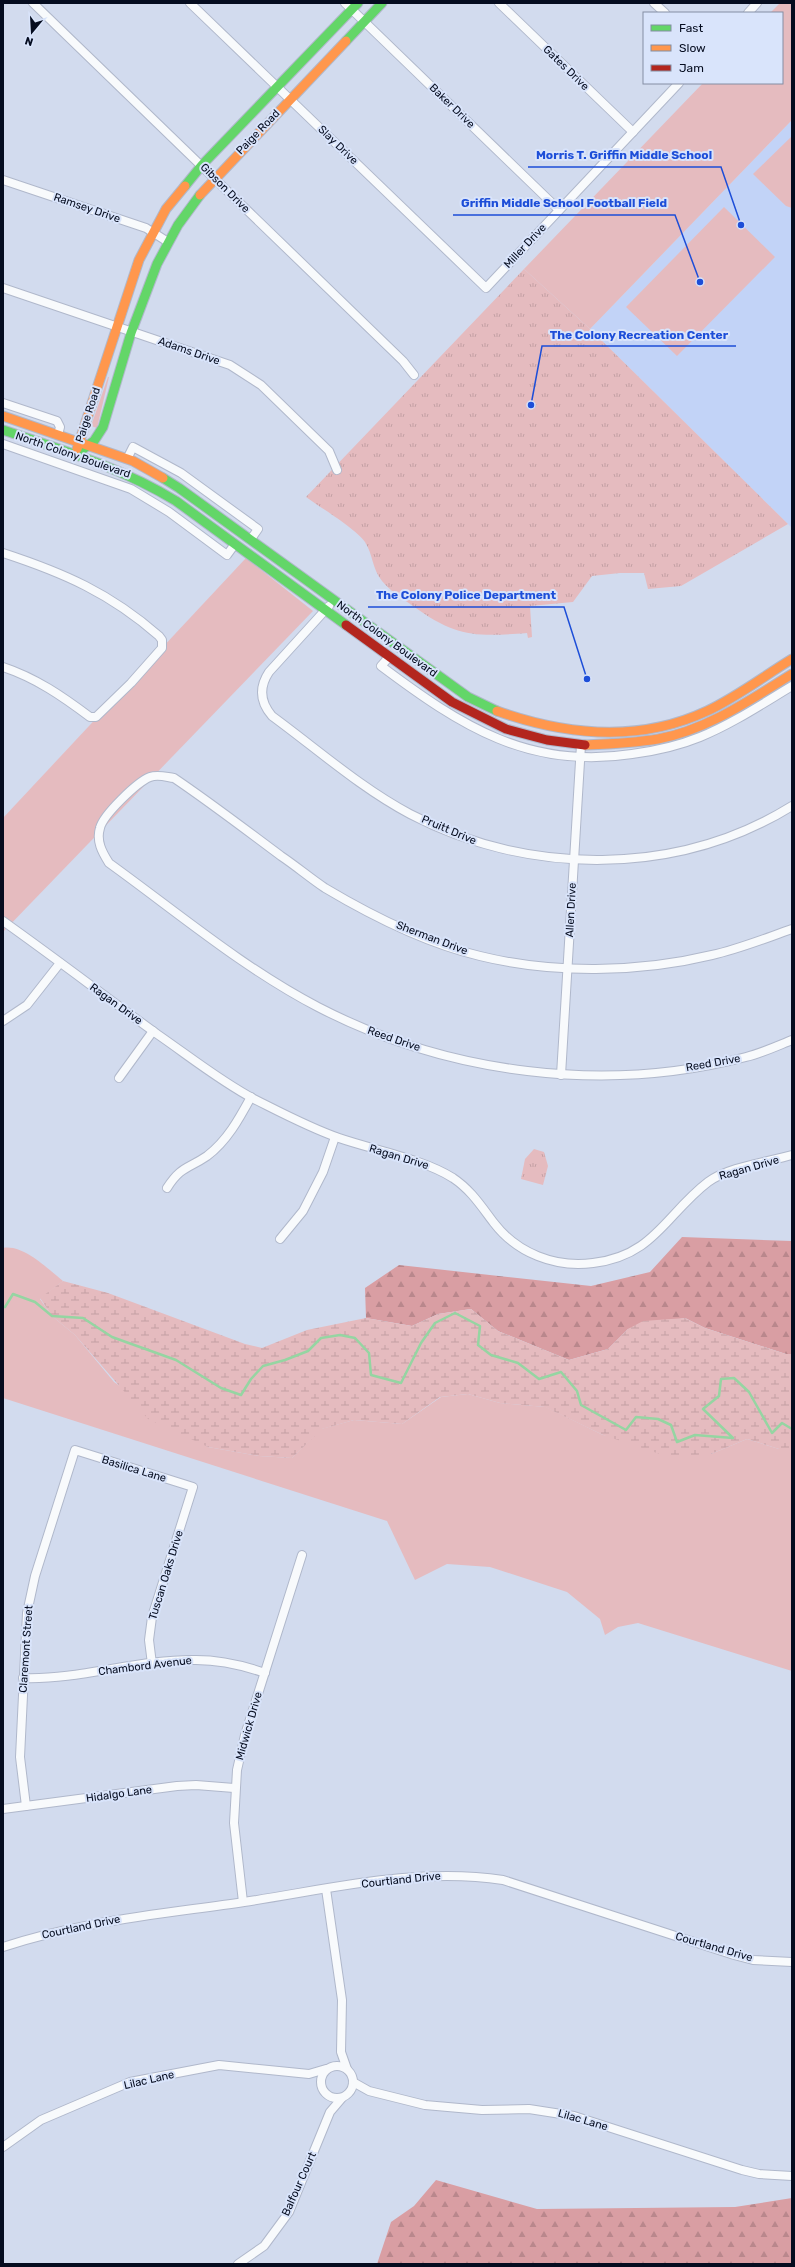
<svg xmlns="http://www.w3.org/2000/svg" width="795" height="2267" viewBox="0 0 795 2267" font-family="Rubik,sans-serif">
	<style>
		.built { fill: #c2d3f7 }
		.grass { fill: #e5bbbf }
		.forest { fill: url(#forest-firs) }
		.wetland { fill: url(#wetland-marsh) }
		.park { fill: url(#park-tufts) }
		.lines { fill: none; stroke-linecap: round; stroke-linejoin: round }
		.stream { stroke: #95d5a2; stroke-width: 2.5 }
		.street-casing { stroke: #b0b8cb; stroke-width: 10 }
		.fast-casing { stroke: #b0b8cb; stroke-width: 11 }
		.slow-casing { stroke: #b0b8cb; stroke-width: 11 }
		.jam-casing { stroke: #b0b8cb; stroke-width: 11 }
		.street { stroke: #f8fafc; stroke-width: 8 }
		.fast { stroke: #63d668; stroke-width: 9 }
		.slow { stroke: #ff974d; stroke-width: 9 }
		.jam { stroke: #b3261e; stroke-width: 9 }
		.labels { text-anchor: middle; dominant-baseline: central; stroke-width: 4; stroke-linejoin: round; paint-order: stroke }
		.street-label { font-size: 11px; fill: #050c1f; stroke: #d9e4fb }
		.leader { fill: none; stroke: #1d4ed8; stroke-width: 1.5 }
		.callout-dot { fill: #1d4ed8; stroke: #d9e4fb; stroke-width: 1.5 }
		.callout-label { font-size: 12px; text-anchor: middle; font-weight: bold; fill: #1d4ed8; stroke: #d9e4fb; stroke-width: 4; stroke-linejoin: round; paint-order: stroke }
	</style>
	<defs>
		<pattern id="forest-firs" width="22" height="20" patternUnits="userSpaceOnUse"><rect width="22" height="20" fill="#d99ea3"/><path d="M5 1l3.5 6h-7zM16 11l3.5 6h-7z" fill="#b9878c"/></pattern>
		<pattern id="wetland-marsh" width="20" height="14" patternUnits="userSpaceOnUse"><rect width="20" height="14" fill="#e5bbbf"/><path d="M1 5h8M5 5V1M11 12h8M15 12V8" fill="none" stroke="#c3a0a4"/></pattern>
		<pattern id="park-tufts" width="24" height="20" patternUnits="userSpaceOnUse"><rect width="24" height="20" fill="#e5bbbf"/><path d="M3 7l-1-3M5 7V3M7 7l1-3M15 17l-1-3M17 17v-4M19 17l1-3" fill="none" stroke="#c3a0a4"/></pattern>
	</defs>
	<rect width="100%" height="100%" fill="#d2dbee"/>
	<path class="built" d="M 792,120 L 792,528 L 590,329 Z"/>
	<g class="grass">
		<path d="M 780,3 L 792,3 L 792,120 L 590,329 L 524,269 L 703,83 L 782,83 L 782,13 L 770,13 Z"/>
		<path d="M 792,136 L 792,208 L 786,206 L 753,174 Z"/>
		<path d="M 724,207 L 775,257 L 677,356 L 626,307 Z"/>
		<path d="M 108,377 L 109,377 L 97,428 L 91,426 Z"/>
		<path d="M 246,558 L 313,611 L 3,932 L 3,818 Z"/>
		<path d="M 3,1248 C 23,1244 48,1269 63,1281 L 40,1299 L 52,1316 L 75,1335 L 114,1382 L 208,1447 L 259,1456 L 292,1458 L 321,1429 L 354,1420 L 402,1424 L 441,1397 L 468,1394 L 500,1403 L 546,1407 L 603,1435 L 711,1454 L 747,1439 L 779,1449 L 792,1449 L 792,1671 L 638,1623 L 618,1627 L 605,1635 L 600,1619 L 567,1592 L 490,1567 L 447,1564 L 415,1580 L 387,1521 L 3,1398 Z"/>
	</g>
	<g class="forest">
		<path d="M 682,1237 L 792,1241 L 792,1354 L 786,1354 L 705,1328 L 685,1318 L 628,1329 L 608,1349 L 569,1360 L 498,1331 L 471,1309 L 438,1314 L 412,1326 L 366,1318 L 365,1288 L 399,1265 L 591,1286 L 650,1272 Z"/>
		<path d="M 436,2180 L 537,2209 L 735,2207 L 792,2198 L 792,2264 L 377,2264 L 391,2222 L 414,2206 Z"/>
	</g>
	<path class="wetland" d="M 63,1281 L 108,1293 L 245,1344 L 262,1348 L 307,1330 L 366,1318 L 412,1326 L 438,1314 L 471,1309 L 498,1331 L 569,1360 L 608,1349 L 628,1329 L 643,1321 L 685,1318 L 705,1328 L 786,1354 L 792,1354 L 792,1449 L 779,1449 L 747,1439 L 711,1454 L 669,1457 L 603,1435 L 545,1407 L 500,1403 L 468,1394 L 440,1397 L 402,1424 L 354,1420 L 322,1429 L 292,1458 L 259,1456 L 208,1447 L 148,1419 L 75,1335 L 52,1316 L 40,1298 Z"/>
	<g class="park">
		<path d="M 524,269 L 590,329 L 788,524 L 681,586 L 648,589 L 644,573 L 620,573 L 592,576 L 573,602 L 530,606 L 532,637 L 528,638 L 527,633 C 475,637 456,637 413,606 C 402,598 390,591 382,581 C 372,569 373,554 365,542 C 355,528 321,508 306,497 Z"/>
		<path d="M 534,1149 L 544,1152 L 548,1166 L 543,1185 L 521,1179 L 525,1159 Z"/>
	</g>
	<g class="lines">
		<path class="stream" d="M 3,1307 L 5,1307 L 13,1294 L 35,1302 L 52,1316 L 83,1318 L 112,1337 L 176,1360 L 221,1388 L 241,1395 L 251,1379 L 263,1366 L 285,1360 L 308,1351 L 321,1338 L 340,1335 L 355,1338 L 369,1353 L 371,1375 L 401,1383 L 421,1343 L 435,1323 L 455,1313 L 480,1326 L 478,1345 L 491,1355 L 518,1363 L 539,1379 L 561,1372 L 577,1391 L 581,1405 L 626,1430 L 636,1417 L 658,1419 L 671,1425 L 677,1442 L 695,1435 L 733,1438 L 703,1409 L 719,1396 L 721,1379 L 734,1378 L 749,1392 L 772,1433 L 782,1423 L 792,1429"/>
		<g class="street-casing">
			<g id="street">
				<path d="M 33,3 L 403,361 L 414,375"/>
				<path d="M 190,3 L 486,288 L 679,83"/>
				<path d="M 345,3 L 558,209"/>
				<path d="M 499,3 L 633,132"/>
				<path d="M 654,3 L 665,13"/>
				<path d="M 748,13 L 757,3"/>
				<path d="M 3,180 L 146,228 L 168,242"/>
				<path d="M 3,288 L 230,365 L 261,385 L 329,451 L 337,470"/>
				<path d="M 3,403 L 57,421 L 60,427 L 58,435"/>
				<path d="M 3,444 L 131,489 L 169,512 L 227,555 L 235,544"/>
				<path d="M 127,459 L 133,447 L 181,473 L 258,529 L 251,539"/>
				<path d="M 3,553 C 64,573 110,593 159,636 L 162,640 L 162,648 L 131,683 L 96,717 L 90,717 C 62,696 36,678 3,667"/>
				<path d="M 329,606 L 269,672 C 259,687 260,702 272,716 C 317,749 361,788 410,814 C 529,876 677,877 792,806"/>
				<path d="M 389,657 L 381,666 C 461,726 529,770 632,754 C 655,751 678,746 700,737 C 732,724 762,704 792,686"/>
				<path d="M 3,921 C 55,958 106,997 157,1034 C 189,1056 220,1081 254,1099 C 282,1113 310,1128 339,1138 C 374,1150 423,1159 453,1178 C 471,1190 481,1206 494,1223 C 517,1253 555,1268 593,1263 C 654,1256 666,1214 708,1182 C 728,1167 768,1162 792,1155"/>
				<path d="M 792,929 C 766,938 739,949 712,955 C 638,973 553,974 480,956 C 425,943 372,916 325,888 C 310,878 296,866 281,856 C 246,830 211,803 174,778 C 166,777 158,774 150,777 C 137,782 103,815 100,828 C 96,841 102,852 109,863 C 177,912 243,968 318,1007 C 447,1074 605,1094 746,1057 C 762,1053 777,1046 792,1040"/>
				<path d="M 3,1021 L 27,1005 L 60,963"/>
				<path d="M 561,1075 L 581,745"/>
				<path d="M 119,1078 L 153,1031"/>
				<path d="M 167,1188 C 181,1166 188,1169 207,1156 C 227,1141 239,1119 251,1097"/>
				<path d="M 280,1239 L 303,1211 L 323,1172 L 335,1137"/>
				<path d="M 23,1678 C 81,1680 138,1659 196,1660 C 220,1660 242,1665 265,1673"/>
				<path d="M 26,1806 L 20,1757 L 27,1613 L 35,1576 L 75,1450 L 193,1487 L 152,1617 L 149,1640 L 152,1664"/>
				<path d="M 3,1809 L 177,1786 L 196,1785 L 234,1788"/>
				<path d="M 326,1889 L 342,2000 L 341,2052 L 347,2069"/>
				<path d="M 243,1902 L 234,1823 L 237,1770 L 245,1735 L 302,1555"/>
				<path d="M 3,1947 C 81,1921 163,1914 244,1902 C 330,1889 416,1867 503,1880 L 734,1955 L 753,1960 L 792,1962"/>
				<circle cx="337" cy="2082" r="16"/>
				<path d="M 353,2082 L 369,2091 L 425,2105 L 482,2110 L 529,2109 L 574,2116 L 742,2170 L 759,2174 L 792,2176"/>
				<path d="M 3,2147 L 41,2120 L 130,2082 L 219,2065 L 309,2074 L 326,2069"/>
				<path d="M 238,2264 L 264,2246 L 289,2212 L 330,2112 L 342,2098"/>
			</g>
		</g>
		<g class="fast-casing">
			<g id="fast">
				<path d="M 346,41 L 382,3"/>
				<path d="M 185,186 L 202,165 L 358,3"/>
				<path d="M 3,430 C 63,450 122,468 176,501 L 346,625"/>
				<path d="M 83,449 L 94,441 L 103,427 L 131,333 L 157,264 L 178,225 L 200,195"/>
				<path d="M 163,478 L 179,488 L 468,697 L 497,711"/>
			</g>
		</g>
		<g class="slow-casing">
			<g id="slow">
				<path d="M 200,195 L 346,41"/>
				<path d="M 3,416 L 133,461 L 163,478"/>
				<path d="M 77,449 L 139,260 L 166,209 L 185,186"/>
				<path d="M 497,711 C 565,735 639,743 707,711 C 737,697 764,676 792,659"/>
				<path d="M 585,745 C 609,744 634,743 658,739 C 707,730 750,700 792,674"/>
			</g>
		</g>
		<g class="jam-casing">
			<path id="jam" d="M 346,625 L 452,702 L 506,729 L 547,740 L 585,745"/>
		</g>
		<use href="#street" class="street"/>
		<use href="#fast" class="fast"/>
		<use href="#slow" class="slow"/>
		<use href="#jam" class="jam"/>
	</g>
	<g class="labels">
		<g class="street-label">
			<text transform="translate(566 68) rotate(44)">Gates Drive</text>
			<text transform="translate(452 106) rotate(44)">Baker Drive</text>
			<text transform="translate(258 132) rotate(-46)">Paige Road</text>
			<text transform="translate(338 145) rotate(44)">Slay Drive</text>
			<text transform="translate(225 188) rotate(45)">Gibson Drive</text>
			<text transform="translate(87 208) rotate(19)">Ramsey Drive</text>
			<text transform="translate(525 246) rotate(-47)">Miller Drive</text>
			<text transform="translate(189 351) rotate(19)">Adams Drive</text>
			<text transform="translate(88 415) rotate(-72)">Paige Road</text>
			<text transform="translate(73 455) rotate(19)">North Colony Boulevard</text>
			<text transform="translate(387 639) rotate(36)">North Colony Boulevard</text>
			<text transform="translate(449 830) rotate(23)">Pruitt Drive</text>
			<text transform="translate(571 910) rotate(-87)">Allen Drive</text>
			<text transform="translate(432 938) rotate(21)">Sherman Drive</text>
			<text transform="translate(116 1004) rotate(36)">Ragan Drive</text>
			<text transform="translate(394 1039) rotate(19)">Reed Drive</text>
			<text transform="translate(713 1063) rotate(-10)">Reed Drive</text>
			<text transform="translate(399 1157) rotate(17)">Ragan Drive</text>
			<text transform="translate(749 1168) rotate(-16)">Ragan Drive</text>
			<text transform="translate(134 1469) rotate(17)">Basilica Lane</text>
			<text transform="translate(166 1575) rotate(-73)">Tuscan Oaks Drive</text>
			<text transform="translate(26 1649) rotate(-86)">Claremont Street</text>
			<text transform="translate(145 1666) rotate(-7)">Chambord Avenue</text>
			<text transform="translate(249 1726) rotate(-74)">Midwick Drive</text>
			<text transform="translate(119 1794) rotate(-8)">Hidalgo Lane</text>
			<text transform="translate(401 1880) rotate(-6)">Courtland Drive</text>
			<text transform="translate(81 1927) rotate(-12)">Courtland Drive</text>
			<text transform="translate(714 1947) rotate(16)">Courtland Drive</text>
			<text transform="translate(149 2080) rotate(-13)">Lilac Lane</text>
			<text transform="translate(583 2120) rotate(16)">Lilac Lane</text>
			<text transform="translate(299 2184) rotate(-66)">Balfour Court</text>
		</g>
	</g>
	<path class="leader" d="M741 225L721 167H528M700 282L675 215H453M531 405L542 346H736M587 679L564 607H368"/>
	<g class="callout-dot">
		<circle cx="741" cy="225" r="4"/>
		<circle cx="700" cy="282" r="4"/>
		<circle cx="531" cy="405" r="4"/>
		<circle cx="587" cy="679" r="4"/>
	</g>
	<g class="callout-label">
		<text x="624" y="159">Morris T. Griffin Middle School</text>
		<text x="564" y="207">Griffin Middle School Football Field</text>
		<text x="639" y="339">The Colony Recreation Center</text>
		<text x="466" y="599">The Colony Police Department</text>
	</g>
	<rect width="795" height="2267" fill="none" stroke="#050c1f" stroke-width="8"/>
	<rect x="643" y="12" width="140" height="72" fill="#d9e4fb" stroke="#848ea3"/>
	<rect x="651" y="25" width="20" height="6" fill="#63d668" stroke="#848ea3"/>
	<text x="679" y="32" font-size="12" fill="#050c1f">Fast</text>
	<rect x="651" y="45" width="20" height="6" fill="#ff974d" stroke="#848ea3"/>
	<text x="679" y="52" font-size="12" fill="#050c1f">Slow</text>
	<rect x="651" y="65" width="20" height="6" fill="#b3261e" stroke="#848ea3"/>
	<text x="679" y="72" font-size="12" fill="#050c1f">Jam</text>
	<g transform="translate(32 32) rotate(198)" stroke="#d9e4fb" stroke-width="3" paint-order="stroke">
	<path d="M0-3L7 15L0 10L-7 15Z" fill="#050c1f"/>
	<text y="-6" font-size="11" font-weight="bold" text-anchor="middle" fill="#050c1f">N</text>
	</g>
</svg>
